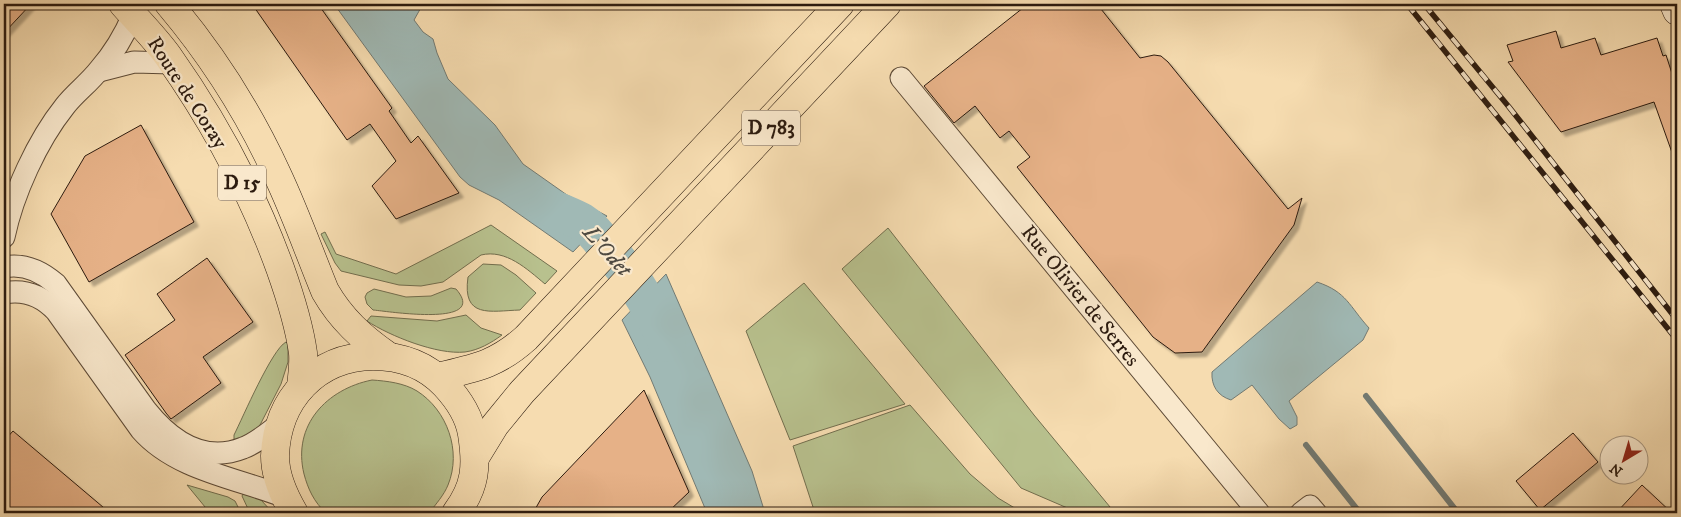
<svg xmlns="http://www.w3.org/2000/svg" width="1681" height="517" viewBox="0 0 1681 517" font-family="'IM FELL DW Pica',serif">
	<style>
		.green { fill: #b8c18e; stroke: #726e4e }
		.water { fill: #a0b9b5; stroke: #727a73 }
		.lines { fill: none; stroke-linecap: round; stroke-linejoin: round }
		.stream { stroke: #727a73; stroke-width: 6 }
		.river { stroke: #a0b9b5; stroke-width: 38 }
		.building { fill: #e6b187; stroke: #2c1b0f; filter: url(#shadow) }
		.minor-casing { stroke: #5e4b37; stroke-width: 23 }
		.secondary-casing { stroke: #2c1b0f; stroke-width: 29 }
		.primary-casing { stroke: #2c1b0f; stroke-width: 29 }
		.minor { stroke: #f9e8cc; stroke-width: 21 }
		.secondary { stroke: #f9e8cc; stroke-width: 28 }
		.primary { stroke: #f6dcb0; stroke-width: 28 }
		.rail-casing { stroke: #2c1b0f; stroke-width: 5.5 }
		.rail { stroke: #f9e8cc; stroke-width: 4; stroke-dasharray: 11; stroke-linecap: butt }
		.labels { text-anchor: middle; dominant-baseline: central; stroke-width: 4.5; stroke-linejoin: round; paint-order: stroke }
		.shield { fill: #f9e8cc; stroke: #6a5848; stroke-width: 1 }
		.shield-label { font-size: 20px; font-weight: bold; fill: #2c1b0f }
		.street-label { font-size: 21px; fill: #2c1b0f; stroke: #f9e8cc }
		.water-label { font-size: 22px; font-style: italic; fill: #4f4a41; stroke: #f9e8cc }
	</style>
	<defs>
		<filter id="shadow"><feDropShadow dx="4.5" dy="4.5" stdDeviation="1" flood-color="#0004"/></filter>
	</defs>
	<rect width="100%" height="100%" fill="#f6dcb0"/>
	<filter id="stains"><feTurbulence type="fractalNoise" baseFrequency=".004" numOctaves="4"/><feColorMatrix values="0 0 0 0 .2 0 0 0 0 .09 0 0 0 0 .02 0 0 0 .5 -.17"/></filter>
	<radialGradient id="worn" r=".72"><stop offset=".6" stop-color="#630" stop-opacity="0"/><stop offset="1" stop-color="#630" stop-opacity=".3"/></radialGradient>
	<g class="green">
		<path d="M 491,225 L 557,271 L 545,284 C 527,269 506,249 481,255 L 443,282 L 421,286 L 399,285 L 341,271 L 335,263 L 321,234 L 325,232 L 336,254 L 396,274 Z"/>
		<path d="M 888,228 L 1034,415 L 1115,513 L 1079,513 L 1021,488 L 842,269 Z"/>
		<path d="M 483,264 L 501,265 L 516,275 L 536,293 L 520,310 C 490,311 462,319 468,277 Z"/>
		<path d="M 804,283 L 905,404 L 790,440 L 746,331 Z"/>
		<path d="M 451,288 L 456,289 C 490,328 386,311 373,310 L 367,304 L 365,297 L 367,293 L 374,289 L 406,297 L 431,296 Z"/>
		<path d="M 466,315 L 481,328 L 502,335 C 491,343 479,350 465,352 C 437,355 390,336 367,321 L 371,316 L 437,321 Z"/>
		<path d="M 286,342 L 288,344 L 288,362 L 281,384 L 260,425 L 250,437 L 234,444 L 234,435 C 243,417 272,349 286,342 Z"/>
		<path d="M 372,380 C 387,381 404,383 417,391 C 447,410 462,451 448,485 C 444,495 436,504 429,513 L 326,513 C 314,502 308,489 304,474 C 292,425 327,389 372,380 Z"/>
		<path d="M 910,405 L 970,474 L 998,498 L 1023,513 L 815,513 L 793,446 Z"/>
		<path d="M 187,485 L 228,497 L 235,501 L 241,513 L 210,513 Z"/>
		<path d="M 244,492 L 261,500 L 273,513 L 250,513 L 242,496 Z"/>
	</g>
	<g class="water">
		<path d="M 334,4 L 423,4 L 414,20 L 423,32 L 433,39 L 437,53 L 448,79 L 495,125 L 523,164 L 567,195 L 607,216 L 573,252 L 499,200 L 469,185 L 460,177 Z"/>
		<path d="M 666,274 L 752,471 L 765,513 L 707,513 L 650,377 L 622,320 Z"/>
		<path d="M 1317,282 C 1347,292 1349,306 1369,328 L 1363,340 L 1289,401 L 1297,417 L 1297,425 L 1290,429 L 1279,419 L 1252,385 L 1231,400 C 1218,396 1211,386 1212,372 Z"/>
	</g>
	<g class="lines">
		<g class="stream">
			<path d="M 1366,396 L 1458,513"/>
			<path d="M 1306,445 L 1360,513"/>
		</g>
		<path class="river" d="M 547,206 C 559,212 571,216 582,222 C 592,228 599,238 606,247 C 633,276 652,307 667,343"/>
	</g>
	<g class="building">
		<path d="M 4,4 L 31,4 L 4,33 Z"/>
		<path d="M 252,4 L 318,4 L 392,108 L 389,111 L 411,143 L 418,136 L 459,193 L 396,219 L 372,186 L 396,161 L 370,124 L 347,140 Z"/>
		<path d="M 1028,4 L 1097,4 L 1140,58 L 1154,55 L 1161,56 L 1168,62 L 1288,209 L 1302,198 L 1294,225 L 1202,352 L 1175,353 L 1153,337 L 1017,167 L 1030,157 L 1009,131 L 1000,138 L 975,106 L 954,123 L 924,86 Z"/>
		<path d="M 1556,31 L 1561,48 L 1595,38 L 1601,55 L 1657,38 L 1663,56 L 1666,55 L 1677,89 L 1677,160 L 1675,161 L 1654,102 L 1561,132 L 1508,62 L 1513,61 L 1507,45 Z"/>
		<path d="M 141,125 L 194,222 L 89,282 L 51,214 L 85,156 Z"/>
		<path d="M 207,258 L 253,322 L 203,357 L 221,383 L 171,419 L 166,413 L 125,355 L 175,320 L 157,294 Z"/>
		<path d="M 644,390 L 689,492 L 667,513 L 533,513 L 542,497 Z"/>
		<path d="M 13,431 L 110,513 L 4,513 L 4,441 Z"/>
		<path d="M 1573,433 L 1598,462 L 1540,510 L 1516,481 Z"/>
		<path d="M 1642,485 L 1672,513 L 1616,513 Z"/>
	</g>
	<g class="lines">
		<g class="minor-casing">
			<g id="minor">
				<path d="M 99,71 L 134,62 L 172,63"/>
				<path d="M 901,78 L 1259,513"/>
				<path d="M 4,237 C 13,194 37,141 65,106 C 75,93 89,83 99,70 C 113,54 125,34 133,15"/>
				<path d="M 4,267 C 24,263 41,271 56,284 L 146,410 C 170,440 203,464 243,448 C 257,443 269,432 281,423"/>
				<path d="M 4,293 C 25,289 42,296 56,311 L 141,430 C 176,470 237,478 285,497"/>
				<path d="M 1301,513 L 1310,506 L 1316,513"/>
			</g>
		</g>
		<g class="secondary-casing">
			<path id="secondary" d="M 1674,4 L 1677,11"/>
		</g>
		<g class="primary-casing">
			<g id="primary">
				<path d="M 123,4 C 138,21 155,38 168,56 C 214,121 253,194 280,268 C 290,296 299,324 303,353 C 304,364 302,376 301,387"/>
				<path d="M 169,4 C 212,55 249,113 277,174 C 295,212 309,252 325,291 C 341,319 362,338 388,356"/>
				<path d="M 437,377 C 475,368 496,365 526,338 L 840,4"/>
				<path d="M 476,456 L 495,425 L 522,392 L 887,4"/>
				<path d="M 294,513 C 284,496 275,476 275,456 C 277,399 316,357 373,356 C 401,356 426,365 445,385 C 458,399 469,415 472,434 C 477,466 476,486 456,513"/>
			</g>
		</g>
		<use href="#minor" class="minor"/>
		<use href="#secondary" class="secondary"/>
		<use href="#primary" class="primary"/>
		<g class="rail-casing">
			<g id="rail">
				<path d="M 1407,4 L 1677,340"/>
				<path d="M 1424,4 L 1509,107 L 1677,320"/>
			</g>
		</g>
		<use href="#rail" class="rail"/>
	</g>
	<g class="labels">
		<g class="shield">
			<rect x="742" y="110.5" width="58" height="35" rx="4"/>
			<rect x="218" y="165.5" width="48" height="35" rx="4"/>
		</g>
		<g class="shield-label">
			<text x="771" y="128">D 783</text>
			<text x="242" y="183">D 15</text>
		</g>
		<g class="street-label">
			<text transform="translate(187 93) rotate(57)">Route de Coray</text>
			<text transform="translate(1080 296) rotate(51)">Rue Olivier de Serres</text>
		</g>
		<g class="water-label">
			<text transform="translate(607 251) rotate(48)">L'Odet</text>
		</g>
	</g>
	<rect width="1681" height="517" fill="none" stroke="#f6dcb0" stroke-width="20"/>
	<rect x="5" y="5" width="1671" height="507" fill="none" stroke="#2c1b0f" stroke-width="2.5"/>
	<rect x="10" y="10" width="1661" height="497" fill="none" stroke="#2c1b0f"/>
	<g transform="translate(1624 460) rotate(218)"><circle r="24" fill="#f9e8cc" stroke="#a79680"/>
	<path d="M0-4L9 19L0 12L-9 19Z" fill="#8f2418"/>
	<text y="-8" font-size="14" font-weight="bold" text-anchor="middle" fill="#2c1b0f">N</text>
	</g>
	<rect width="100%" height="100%" filter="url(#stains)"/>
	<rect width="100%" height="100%" fill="url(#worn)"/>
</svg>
